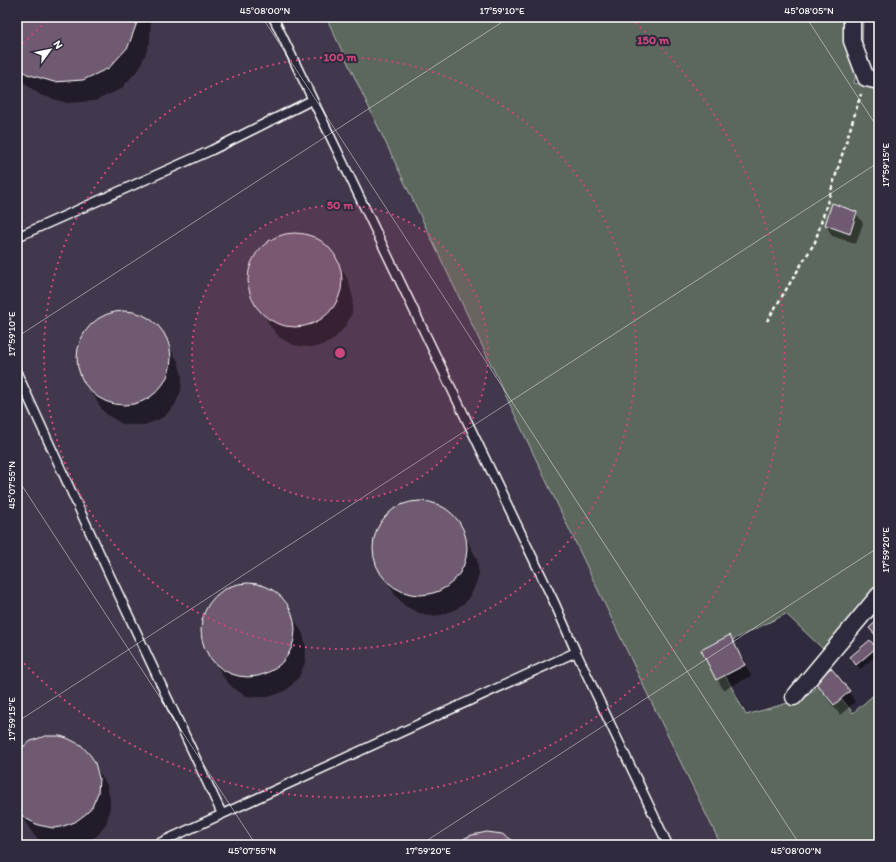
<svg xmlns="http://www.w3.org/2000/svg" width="896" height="862" viewBox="0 0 896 862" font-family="Itim,sans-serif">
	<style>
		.built { fill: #42384d }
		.green { fill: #5c685d; stroke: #aeb4ae }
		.shadow { fill: #0007 }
		.building { fill: #6f5a71; stroke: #fff }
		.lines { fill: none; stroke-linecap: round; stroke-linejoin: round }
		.lane-casing { stroke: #fff; stroke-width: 11 }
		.street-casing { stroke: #fff; stroke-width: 19 }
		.path { stroke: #fff; stroke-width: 2.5; stroke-dasharray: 4 3; stroke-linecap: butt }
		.lane { stroke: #2f2a3d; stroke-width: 8 }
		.street { stroke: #2f2a3d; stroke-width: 16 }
		.ticks { fill: none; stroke: #fff; stroke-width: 1; stroke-opacity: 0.45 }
		.ring { fill: none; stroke: #ce467c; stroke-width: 2; stroke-dasharray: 2 4 }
		.centre { fill: #ce467c; stroke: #2f2a3d; stroke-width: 2 }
		.ring-label { font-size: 12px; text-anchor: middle; font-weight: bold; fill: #ce467c; stroke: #2f2a3d; stroke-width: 4; stroke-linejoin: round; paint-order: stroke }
		.neatline { fill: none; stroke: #fff; stroke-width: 1.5 }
		.ticks-label { font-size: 10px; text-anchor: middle; fill: #fff }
	</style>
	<rect width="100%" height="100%" fill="#2f2a3d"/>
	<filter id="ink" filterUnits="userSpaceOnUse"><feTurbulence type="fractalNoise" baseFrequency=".025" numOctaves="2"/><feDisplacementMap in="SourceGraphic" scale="8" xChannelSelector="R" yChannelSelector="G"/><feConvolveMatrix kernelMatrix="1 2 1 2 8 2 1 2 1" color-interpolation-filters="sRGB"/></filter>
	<g filter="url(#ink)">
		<path class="built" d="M 17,17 L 326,17 L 646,691 L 721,845 L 17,845 Z"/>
		<path class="green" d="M 326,17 L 863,17 L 862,48 L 854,83 L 879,89 L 879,590 L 824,650 L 786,614 L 712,650 L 746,715 L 805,698 L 826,679 L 853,713 L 879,690 L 879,845 L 721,845 L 646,691 Z"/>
		<g class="shadow">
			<path d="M 17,17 L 151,17 L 150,42 L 140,68 L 121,89 L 95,101 L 67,103 L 40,95 L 17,77 Z"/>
			<path d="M 856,213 L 863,223 L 856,244 L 832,236 L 826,225 Z"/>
			<path d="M 287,234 L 302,234 L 316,239 L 323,243 L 333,254 L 346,276 L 349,283 L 353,298 L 352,313 L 346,326 L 336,337 L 330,342 L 316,347 L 308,347 L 293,345 L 280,338 L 270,326 L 251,291 L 249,284 L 251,268 L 253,261 L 261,249 L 273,239 Z"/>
			<path d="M 116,313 L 131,313 L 145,318 L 151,322 L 162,333 L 174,355 L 178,361 L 182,376 L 181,391 L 175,405 L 165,416 L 158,420 L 144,425 L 129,425 L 122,424 L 109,416 L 103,411 L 82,377 L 78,362 L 79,347 L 85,333 L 95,322 L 108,315 Z"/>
			<path d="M 413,503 L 420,503 L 435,505 L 448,512 L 458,523 L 477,559 L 479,574 L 477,581 L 471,595 L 467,601 L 455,610 L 441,615 L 433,616 L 419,613 L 405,606 L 395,595 L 376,560 L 375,545 L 376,537 L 382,523 L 386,517 L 398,508 Z"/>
			<path d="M 241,585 L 248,585 L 263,587 L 276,594 L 286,605 L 299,627 L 303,634 L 306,648 L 305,663 L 299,677 L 289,688 L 283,692 L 269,697 L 254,697 L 246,696 L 233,688 L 223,677 L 204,642 L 203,627 L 206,612 L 215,599 L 226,590 Z"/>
			<path d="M 730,636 L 751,676 L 723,690 L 703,650 Z"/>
			<path d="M 870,642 L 878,654 L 860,669 L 854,662 Z"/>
			<path d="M 831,669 L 849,692 L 855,702 L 840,715 L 822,692 L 816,682 Z"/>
			<path d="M 17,756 L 94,764 L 107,785 L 110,800 L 110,807 L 107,822 L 99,834 L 87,843 L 82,845 L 49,845 L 38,839 L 33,834 L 17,809 Z"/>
		</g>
		<g class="building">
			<path d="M 17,17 L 139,17 L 128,47 L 109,68 L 83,80 L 54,82 L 27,74 L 17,67 Z"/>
			<path d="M 832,203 L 857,212 L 850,234 L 825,225 Z"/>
			<circle cx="295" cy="280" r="47"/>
			<circle cx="124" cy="358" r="47"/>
			<circle cx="420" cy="548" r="47"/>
			<circle cx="248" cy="630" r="47"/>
			<path d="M 879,619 L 879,637 L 878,638 L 869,628 Z"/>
			<path d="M 730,635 L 745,665 L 716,680 L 701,650 Z"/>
			<path d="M 870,640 L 876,648 L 856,665 L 850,657 Z"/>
			<path d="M 831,668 L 850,691 L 834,705 L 814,681 Z"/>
			<path d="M 45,736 L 60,736 L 67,738 L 81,745 L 91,756 L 95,763 L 99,778 L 98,793 L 92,807 L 87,813 L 75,822 L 61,827 L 53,828 L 38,825 L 25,818 L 17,810 L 17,753 L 24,746 L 31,741 Z"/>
			<path d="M 487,832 L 502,834 L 509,838 L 519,845 L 455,845 L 465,838 L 472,835 Z"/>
		</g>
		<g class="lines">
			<g class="lane-casing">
				<g id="lane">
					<path d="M 17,237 L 212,150 L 312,100"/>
					<path d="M 17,373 L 110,576 L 222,814"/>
					<path d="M 576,652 L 668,845"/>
					<path d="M 155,845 L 576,652 L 555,604 L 273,17"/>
				</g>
			</g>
			<g class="street-casing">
				<g id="street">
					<path d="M 852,17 L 852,41 L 866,78 L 879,81"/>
					<path d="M 794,697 L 879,595"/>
				</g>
			</g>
			<path class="path" d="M 767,321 L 815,242 L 861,94"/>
			<use href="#lane" class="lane"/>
			<use href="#street" class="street"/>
		</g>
	</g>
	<path class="ticks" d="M 262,17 L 800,845M 806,17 L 879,130M 17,337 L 510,17M 17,478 L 256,845M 17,722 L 879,162M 420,845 L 879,547"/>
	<circle cx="340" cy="353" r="148" fill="#ce467c" fill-opacity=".12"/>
	<g class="ring">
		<circle cx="340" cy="353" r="148"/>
		<circle cx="340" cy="353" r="296"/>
		<path d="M19 48A443 443 0 0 1 49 19M631 19A443 443 0 1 1 19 658"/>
	</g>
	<circle cx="340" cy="353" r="6" class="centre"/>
	<g class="ring-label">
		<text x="653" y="44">150 m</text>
		<text x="340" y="61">100 m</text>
		<text x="340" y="209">50 m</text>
	</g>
	<rect width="896" height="862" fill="none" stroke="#2f2a3d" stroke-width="44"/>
	<g transform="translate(50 50) rotate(57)" stroke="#2f2a3d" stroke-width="3" paint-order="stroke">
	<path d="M0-3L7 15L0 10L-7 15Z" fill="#ffffff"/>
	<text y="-6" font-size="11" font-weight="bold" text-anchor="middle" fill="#ffffff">N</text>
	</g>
	<rect x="22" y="22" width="852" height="818" class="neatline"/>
	<g class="ticks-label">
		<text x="265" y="14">45°08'00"N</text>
		<text x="502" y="14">17°59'10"E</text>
		<text x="809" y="14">45°08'05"N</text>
		<text transform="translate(885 165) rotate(-90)" y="4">17°59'15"E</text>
		<text transform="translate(11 334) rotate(-90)" y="4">17°59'10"E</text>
		<text transform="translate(11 485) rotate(-90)" y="4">45°07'55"N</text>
		<text transform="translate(885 550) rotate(-90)" y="4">17°59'20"E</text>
		<text transform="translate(11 719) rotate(-90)" y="4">17°59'15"E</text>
		<text x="252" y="854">45°07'55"N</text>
		<text x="428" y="854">17°59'20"E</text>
		<text x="796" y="854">45°08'00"N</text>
	</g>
</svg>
